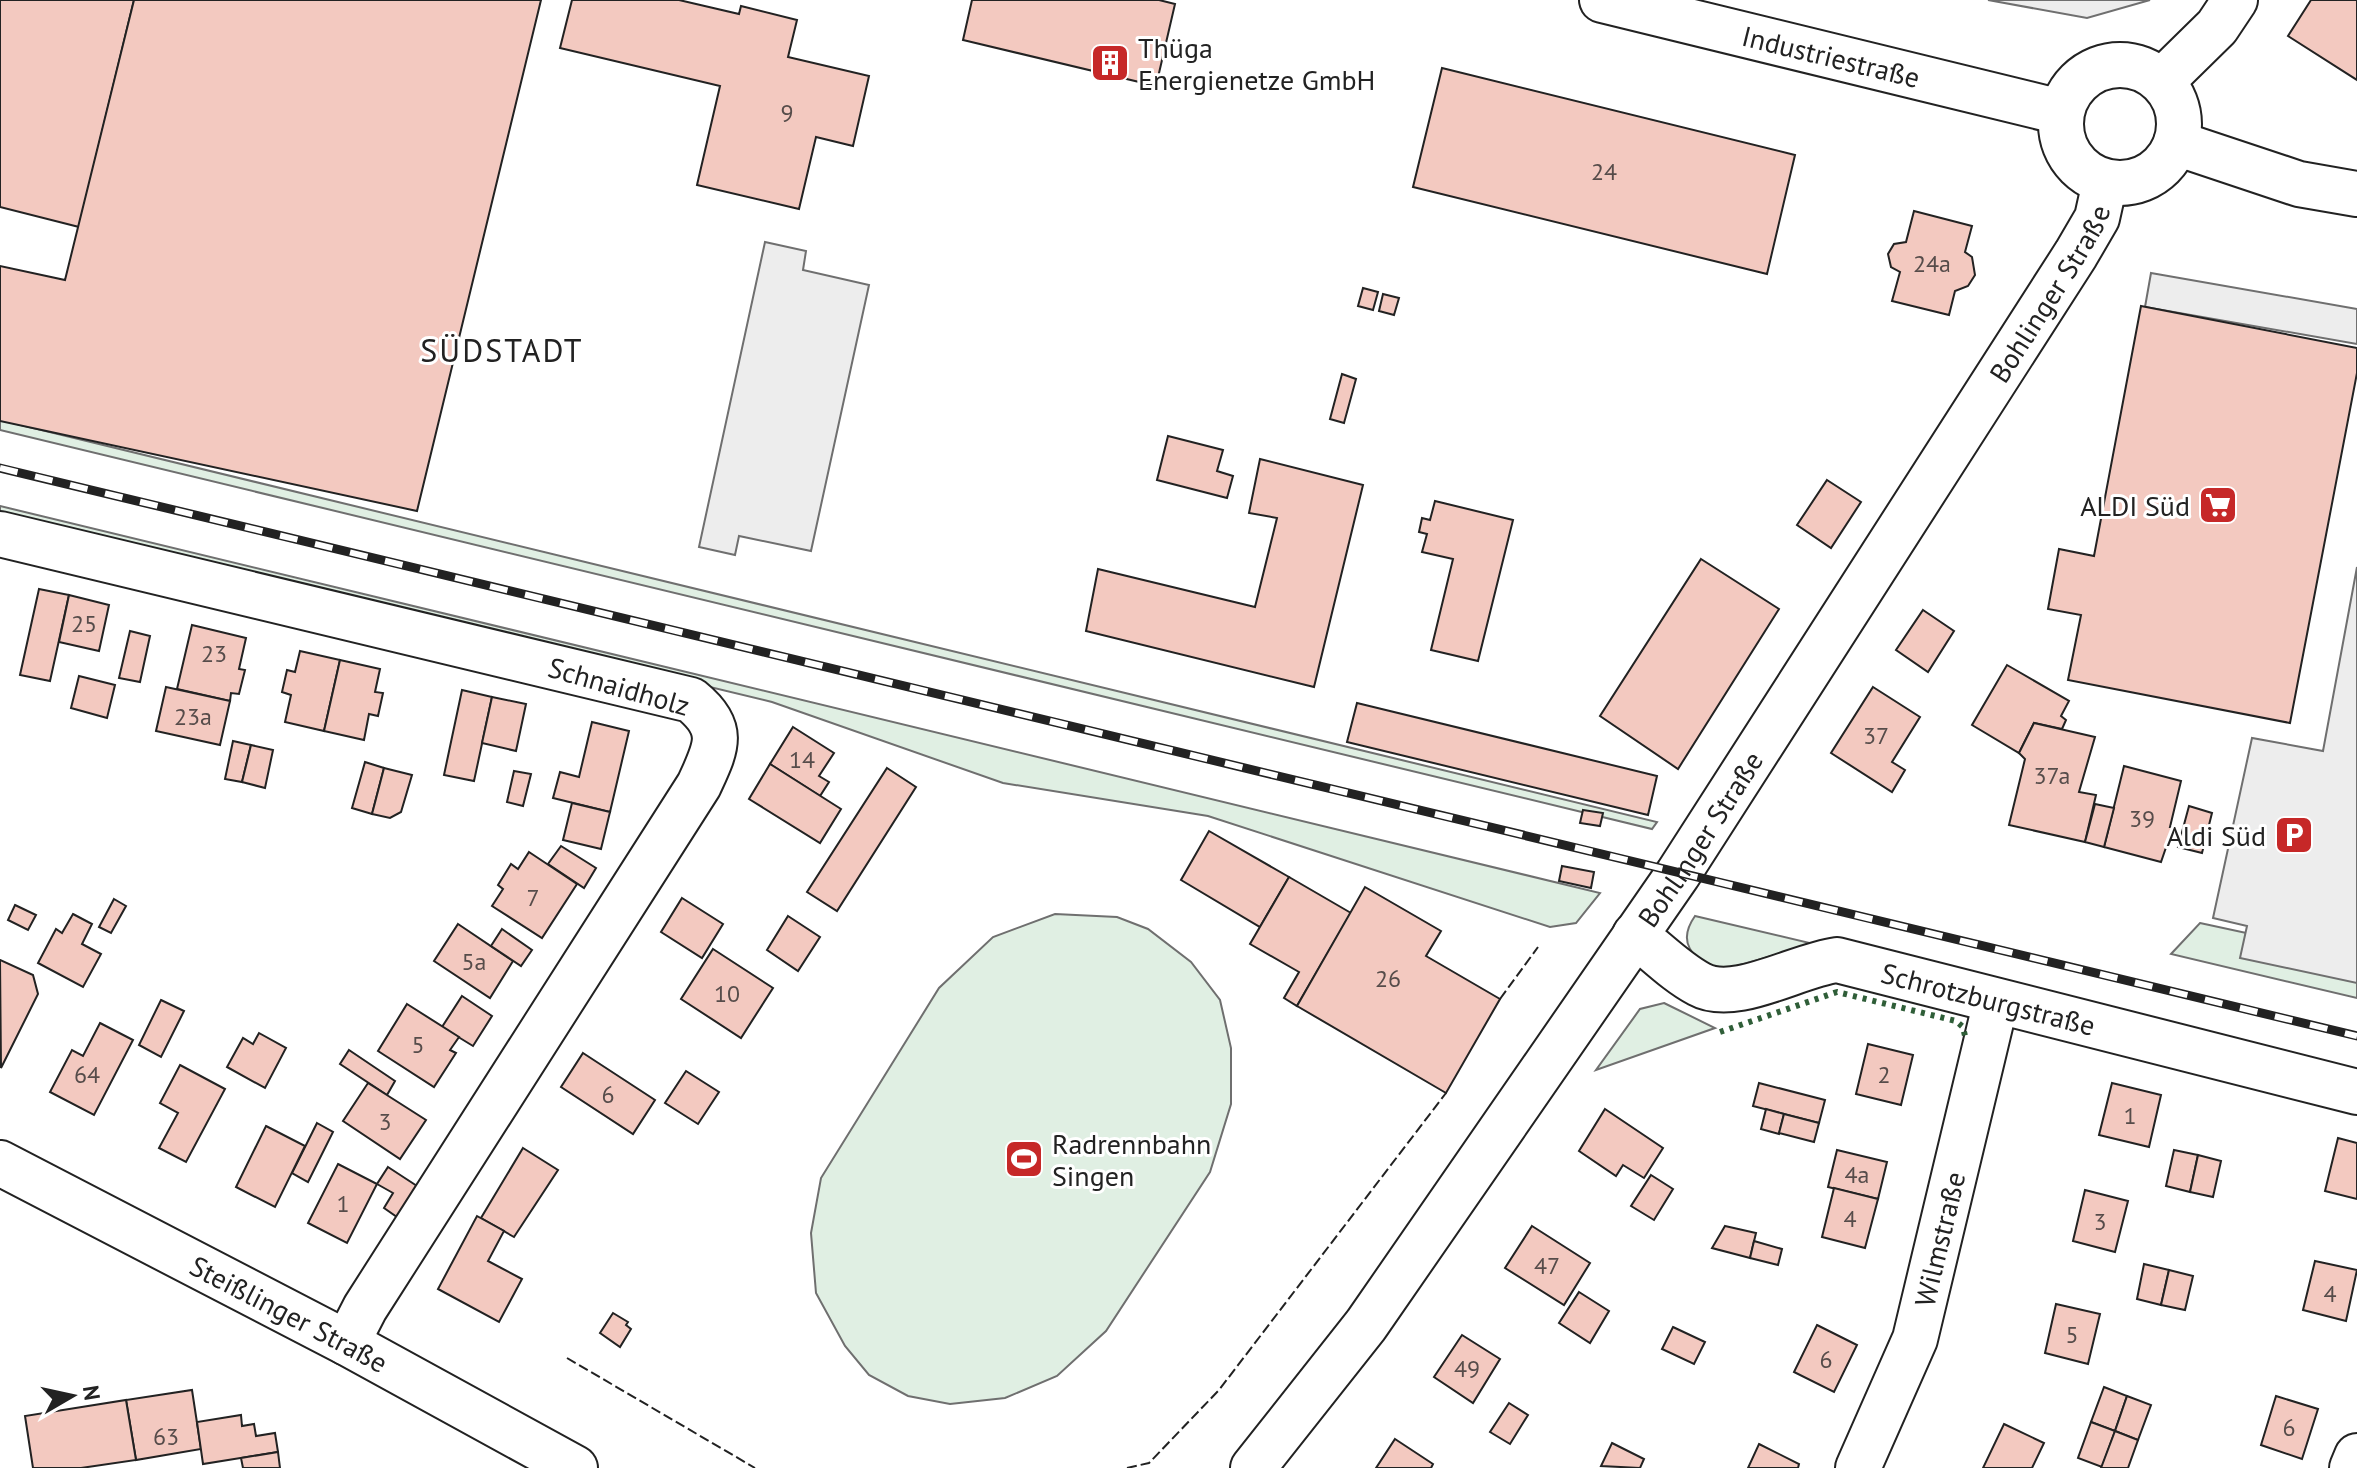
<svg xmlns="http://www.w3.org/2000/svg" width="2357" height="1468" viewBox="0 0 2357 1468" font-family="'PT Sans',sans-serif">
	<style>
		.green { fill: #e0efe3; stroke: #6f6f6f; stroke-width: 2 }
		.parking { fill: #ededed; stroke: #6f6f6f; stroke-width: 2 }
		.building { fill: #f3c9c0; stroke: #222; stroke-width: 2 }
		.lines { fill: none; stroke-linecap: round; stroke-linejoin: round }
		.minor-casing { stroke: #222; stroke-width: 48 }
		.minor { stroke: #fff; stroke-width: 44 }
		.rail-casing { stroke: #222; stroke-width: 9 }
		.rail { stroke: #fff; stroke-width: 6; stroke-dasharray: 18; stroke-linecap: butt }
		.hedge { stroke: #2f5e38; stroke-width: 6; stroke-dasharray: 4 6; stroke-linecap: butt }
		.fence { stroke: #222; stroke-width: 2; stroke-dasharray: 10 4; stroke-linecap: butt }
		.labels { text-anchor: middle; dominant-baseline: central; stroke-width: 6; stroke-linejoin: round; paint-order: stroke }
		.number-label { font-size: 24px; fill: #564c4a }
		.poi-label { font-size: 28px; fill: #222; stroke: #fff; text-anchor: start }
		.street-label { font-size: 28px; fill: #222; stroke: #fff }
		.quarter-label { font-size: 32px; letter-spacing: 2px; fill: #222; stroke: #fff }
	</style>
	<rect width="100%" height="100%" fill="#fff"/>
	<g class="green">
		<path d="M 0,420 L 1657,822 L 1652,829 L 0,430 Z"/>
		<path d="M 0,506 L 1600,893 L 1576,923 L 1550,927 L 1208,816 L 1003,783 L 772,702 L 0,516 Z"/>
		<path d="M 1055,914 L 1117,917 L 1148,929 L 1191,962 L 1220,1000 L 1231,1048 L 1231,1104 L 1210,1172 L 1106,1331 L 1057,1376 L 1005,1398 L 950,1404 L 908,1396 L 869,1375 L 845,1346 L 816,1293 L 811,1233 L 821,1178 L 939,988 L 993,937 Z"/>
		<path d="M 1695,916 L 1814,944 L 1715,972 C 1693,956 1676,943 1695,916 Z"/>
		<path d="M 2200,923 L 2357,957 L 2357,998 L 2171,954 Z"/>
		<path d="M 1664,1003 L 1715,1028 L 1596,1070 L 1640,1009 Z"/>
	</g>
	<g class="parking">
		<path d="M 1988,0 L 2150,0 L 2087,18 Z"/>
		<path d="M 765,242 L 806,251 L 803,270 L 869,285 L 811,551 L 739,536 L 735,555 L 699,547 Z"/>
		<path d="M 2151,273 L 2357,309 L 2357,344 L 2145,307 Z"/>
		<path d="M 2357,567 L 2357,983 L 2240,958 L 2247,926 L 2213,918 L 2252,738 L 2323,751 Z"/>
	</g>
	<g class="building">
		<path d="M 0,0 L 134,0 L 79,227 L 0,207 Z"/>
		<path d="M 134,0 L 541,0 L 417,511 L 0,421 L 0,266 L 65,280 Z"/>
		<path d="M 572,0 L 679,0 L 739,14 L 741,6 L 797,20 L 788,57 L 869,76 L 853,146 L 816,137 L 799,209 L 697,185 L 720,86 L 560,48 Z"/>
		<path d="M 972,0 L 1159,0 L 1175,4 L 1156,86 L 963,40 Z"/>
		<path d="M 2311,0 L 2357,0 L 2357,80 L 2288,36 Z"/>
		<path d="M 1442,68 L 1795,155 L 1767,274 L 1413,187 Z"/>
		<path d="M 1914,211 L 1972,226 L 1965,252 L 1972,257 L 1975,275 L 1968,286 L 1955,291 L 1949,315 L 1892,301 L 1900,272 L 1891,267 L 1888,254 L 1894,244 L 1906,242 Z"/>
		<path d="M 1363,288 L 1378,292 L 1373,310 L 1358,306 Z"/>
		<path d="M 1383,294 L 1399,298 L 1394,315 L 1379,311 Z"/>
		<path d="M 2141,306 L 2357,348 L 2357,373 L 2290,723 L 2068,680 L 2081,615 L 2048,609 L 2059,549 L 2094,556 Z"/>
		<path d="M 1342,374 L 1356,379 L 1344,423 L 1330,419 Z"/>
		<path d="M 1168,436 L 1223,450 L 1217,471 L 1233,476 L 1227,498 L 1157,480 Z"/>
		<path d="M 1260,459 L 1363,485 L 1314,687 L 1086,631 L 1098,569 L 1255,607 L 1277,518 L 1249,513 Z"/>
		<path d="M 1827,480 L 1861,502 L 1831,548 L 1797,525 Z"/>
		<path d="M 1435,501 L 1513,520 L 1478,661 L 1431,650 L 1453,559 L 1422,552 L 1427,534 L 1419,532 L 1422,518 L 1430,520 Z"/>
		<path d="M 1701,559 L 1779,609 L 1678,769 L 1600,716 Z"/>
		<path d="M 39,589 L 69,595 L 50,681 L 20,675 Z"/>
		<path d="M 69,595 L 109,605 L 99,651 L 59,642 Z"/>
		<path d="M 1923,610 L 1954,631 L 1928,672 L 1896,650 Z"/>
		<path d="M 192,625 L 246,638 L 239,669 L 245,670 L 239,694 L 231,693 L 230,701 L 177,689 Z"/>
		<path d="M 130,631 L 150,636 L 140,682 L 119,678 Z"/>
		<path d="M 300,651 L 340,660 L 324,731 L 285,722 L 291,695 L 282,692 L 287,670 L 295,672 Z"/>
		<path d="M 340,660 L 380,669 L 375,692 L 383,693 L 378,716 L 369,714 L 364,740 L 324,731 Z"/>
		<path d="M 2007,665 L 2069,701 L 2061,716 L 2066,720 L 2062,729 L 2034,723 L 2019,753 L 1972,725 Z"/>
		<path d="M 79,676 L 115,685 L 107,718 L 71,708 Z"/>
		<path d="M 166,687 L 230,701 L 220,745 L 156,731 Z"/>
		<path d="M 1873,687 L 1920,717 L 1892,762 L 1905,770 L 1892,792 L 1831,753 Z"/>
		<path d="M 462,690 L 492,697 L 474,781 L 444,775 Z"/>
		<path d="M 492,697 L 526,704 L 516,751 L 482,743 Z"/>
		<path d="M 1357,703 L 1657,776 L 1648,815 L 1347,742 Z"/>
		<path d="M 592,722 L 629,731 L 610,812 L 553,798 L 560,772 L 579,777 Z"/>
		<path d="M 2034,723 L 2095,737 L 2079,792 L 2096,795 L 2085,842 L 2009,825 L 2025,759 L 2019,753 Z"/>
		<path d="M 793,727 L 834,753 L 819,776 L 829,782 L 820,796 L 770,764 Z"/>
		<path d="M 233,741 L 251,745 L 242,782 L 225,779 Z"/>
		<path d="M 251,745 L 273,750 L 265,788 L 242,782 Z"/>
		<path d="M 365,762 L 384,768 L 372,814 L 352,808 Z"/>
		<path d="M 770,764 L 841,809 L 820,843 L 749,799 Z"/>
		<path d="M 2124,766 L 2181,781 L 2170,827 L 2173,827 L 2161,862 L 2104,847 Z"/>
		<path d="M 384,768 L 412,775 L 401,812 L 390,818 L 372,814 Z"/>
		<path d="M 887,768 L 916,787 L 837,911 L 807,892 Z"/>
		<path d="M 514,771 L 531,774 L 523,806 L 507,802 Z"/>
		<path d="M 572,803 L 610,812 L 601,849 L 563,840 Z"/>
		<path d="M 2095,804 L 2114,808 L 2104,847 L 2085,842 Z"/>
		<path d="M 2189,806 L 2212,813 L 2202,853 L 2178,847 Z"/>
		<path d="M 1583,810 L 1603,813 L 1600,826 L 1580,823 Z"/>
		<path d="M 1209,831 L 1289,877 L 1260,927 L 1181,880 Z"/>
		<path d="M 561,846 L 596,868 L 584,888 L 548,864 Z"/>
		<path d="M 529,852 L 577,884 L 542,938 L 492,906 L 503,889 L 498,885 L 511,864 L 518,869 Z"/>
		<path d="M 1562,866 L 1594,872 L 1591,888 L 1559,881 Z"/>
		<path d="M 1289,877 L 1351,913 L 1297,1006 L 1284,998 L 1299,972 L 1250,944 Z"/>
		<path d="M 1365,887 L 1441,931 L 1426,956 L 1500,999 L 1446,1093 L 1297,1006 Z"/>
		<path d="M 682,898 L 723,924 L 702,958 L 661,932 Z"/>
		<path d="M 114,899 L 126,906 L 111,933 L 99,927 Z"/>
		<path d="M 15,905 L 36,915 L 28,930 L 8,920 Z"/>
		<path d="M 73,914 L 92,924 L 82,944 L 101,954 L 83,987 L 38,963 L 56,929 L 62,933 Z"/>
		<path d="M 788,916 L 820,937 L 798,971 L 767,950 Z"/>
		<path d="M 458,924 L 513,961 L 490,998 L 434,961 Z"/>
		<path d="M 502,929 L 532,950 L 521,966 L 491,946 Z"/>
		<path d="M 713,949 L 773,988 L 741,1038 L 681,999 Z"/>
		<path d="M 0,960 L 33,975 L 38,994 L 1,1068 Z"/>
		<path d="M 462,996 L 492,1016 L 473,1046 L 442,1027 Z"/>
		<path d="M 161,1000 L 184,1011 L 161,1057 L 139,1045 Z"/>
		<path d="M 407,1004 L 459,1037 L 450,1050 L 456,1053 L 434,1087 L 378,1051 Z"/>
		<path d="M 100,1023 L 133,1040 L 94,1115 L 50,1092 L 72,1050 L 83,1056 Z"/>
		<path d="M 259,1033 L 286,1048 L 265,1088 L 227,1067 L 243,1038 L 253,1044 Z"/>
		<path d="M 1868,1044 L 1913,1055 L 1901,1105 L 1856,1094 Z"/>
		<path d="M 349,1050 L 395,1081 L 387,1095 L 340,1064 Z"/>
		<path d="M 583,1053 L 655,1100 L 633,1134 L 561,1087 Z"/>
		<path d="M 180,1065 L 225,1089 L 186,1162 L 159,1148 L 178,1113 L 160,1103 Z"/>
		<path d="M 686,1071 L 719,1092 L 698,1124 L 665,1103 Z"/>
		<path d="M 368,1083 L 426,1120 L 400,1159 L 343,1121 Z"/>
		<path d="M 1759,1083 L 1825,1100 L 1819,1123 L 1753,1106 Z"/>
		<path d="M 2112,1083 L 2161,1095 L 2149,1147 L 2099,1135 Z"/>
		<path d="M 1605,1109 L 1663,1148 L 1644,1178 L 1623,1165 L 1616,1176 L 1579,1151 Z"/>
		<path d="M 1766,1109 L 1784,1114 L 1779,1134 L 1761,1129 Z"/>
		<path d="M 1784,1114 L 1819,1123 L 1814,1142 L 1779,1133 Z"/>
		<path d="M 317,1123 L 333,1132 L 308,1182 L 292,1173 Z"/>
		<path d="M 266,1126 L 305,1146 L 275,1207 L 236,1187 Z"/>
		<path d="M 2338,1138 L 2357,1143 L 2357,1199 L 2325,1191 Z"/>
		<path d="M 523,1148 L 558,1170 L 514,1237 L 481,1218 Z"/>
		<path d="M 1837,1150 L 1887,1162 L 1878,1199 L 1828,1187 Z"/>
		<path d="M 2174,1150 L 2198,1155 L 2190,1192 L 2166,1186 Z"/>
		<path d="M 2198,1155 L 2221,1161 L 2213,1197 L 2190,1192 Z"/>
		<path d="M 338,1164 L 377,1184 L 347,1243 L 308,1223 Z"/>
		<path d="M 388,1167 L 417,1186 L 397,1217 L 384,1208 L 393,1193 L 377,1184 Z"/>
		<path d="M 1651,1175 L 1673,1189 L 1654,1220 L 1631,1206 Z"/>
		<path d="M 1834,1188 L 1878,1199 L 1865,1248 L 1822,1237 Z"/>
		<path d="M 2085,1190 L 2128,1201 L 2115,1252 L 2073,1241 Z"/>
		<path d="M 477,1216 L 504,1231 L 488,1261 L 522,1279 L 499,1322 L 438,1289 Z"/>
		<path d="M 1532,1226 L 1590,1263 L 1564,1305 L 1505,1268 Z"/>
		<path d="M 1725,1226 L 1756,1233 L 1750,1258 L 1712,1248 Z"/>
		<path d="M 1754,1241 L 1782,1249 L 1778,1265 L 1750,1258 Z"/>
		<path d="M 2315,1261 L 2357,1270 L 2346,1321 L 2303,1310 Z"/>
		<path d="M 2144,1264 L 2169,1270 L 2161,1305 L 2137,1299 Z"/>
		<path d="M 2169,1270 L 2193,1276 L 2185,1310 L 2161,1305 Z"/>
		<path d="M 1579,1292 L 1609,1311 L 1590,1343 L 1559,1323 Z"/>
		<path d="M 2056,1304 L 2100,1314 L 2088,1364 L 2045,1353 Z"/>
		<path d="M 613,1313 L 628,1322 L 626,1325 L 631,1329 L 620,1347 L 600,1333 Z"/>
		<path d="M 1817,1325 L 1857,1345 L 1834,1392 L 1794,1372 Z"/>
		<path d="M 1673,1327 L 1705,1342 L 1694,1364 L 1662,1349 Z"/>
		<path d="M 1462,1335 L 1500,1359 L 1473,1403 L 1434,1377 Z"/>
		<path d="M 2104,1387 L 2127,1396 L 2115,1431 L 2091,1422 Z"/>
		<path d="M 192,1390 L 201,1449 L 136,1460 L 126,1400 Z"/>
		<path d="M 2127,1396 L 2151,1405 L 2138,1440 L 2115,1431 Z"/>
		<path d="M 2276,1396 L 2318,1409 L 2302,1459 L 2261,1445 Z"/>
		<path d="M 126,1400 L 136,1460 L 81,1468 L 33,1468 L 25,1416 Z"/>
		<path d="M 1509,1403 L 1528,1415 L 1510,1444 L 1490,1432 Z"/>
		<path d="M 241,1415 L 242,1426 L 254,1424 L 256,1436 L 275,1433 L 278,1452 L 203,1464 L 197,1422 Z"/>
		<path d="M 2091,1422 L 2115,1431 L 2102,1467 L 2078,1458 Z"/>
		<path d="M 2004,1424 L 2044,1443 L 2032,1468 L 1983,1468 Z"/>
		<path d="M 2115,1431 L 2138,1440 L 2128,1468 L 2101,1468 Z"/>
		<path d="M 1395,1439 L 1433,1464 L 1431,1468 L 1376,1468 Z"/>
		<path d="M 1612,1443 L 1644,1459 L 1640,1468 L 1601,1466 Z"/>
		<path d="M 1759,1444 L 1799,1464 L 1798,1468 L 1748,1468 Z"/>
		<path d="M 278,1452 L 280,1468 L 243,1468 L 241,1458 Z"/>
	</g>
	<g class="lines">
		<g class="minor-casing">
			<g id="minor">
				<path id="s1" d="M 1602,0 L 2061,112"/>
				<circle cx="2120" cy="124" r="59"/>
				<path d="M 2162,81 L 2217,27 L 2235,0"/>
				<path d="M 2176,143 L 2299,184 L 2357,194"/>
				<path d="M 0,534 L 691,700 C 727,729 716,748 699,785 L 365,1308 L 347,1343"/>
				<path id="s2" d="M 1635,935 C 1655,950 1676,972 1699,984 C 1735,1004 1797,965 1837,960 L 2357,1092"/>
				<path id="s3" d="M 0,1163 L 347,1343 L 575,1468"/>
				<path id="s4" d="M 1253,1468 L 1366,1325 L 1678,874 L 2076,254 L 2097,218 L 2105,182"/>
				<path id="s5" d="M 1858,1468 L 1915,1339 L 1996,1001"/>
				<path d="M 2352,1468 L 2357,1456"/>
			</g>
		</g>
		<use href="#minor" class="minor"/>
		<g class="rail-casing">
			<path id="rail" d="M 0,468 L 2357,1036"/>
		</g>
		<use href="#rail" class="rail"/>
		<path class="hedge" d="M 1720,1032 L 1837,992 L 1956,1021 L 1963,1027 L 1965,1036"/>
		<g class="fence">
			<path d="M 1500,999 L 1538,947"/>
			<path d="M 567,1358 L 755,1468"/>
			<path d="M 1127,1468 L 1149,1463 L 1219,1390 L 1446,1093"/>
		</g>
	</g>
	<defs>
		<g id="building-square" transform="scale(2)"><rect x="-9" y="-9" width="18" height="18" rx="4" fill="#c62828" stroke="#fff"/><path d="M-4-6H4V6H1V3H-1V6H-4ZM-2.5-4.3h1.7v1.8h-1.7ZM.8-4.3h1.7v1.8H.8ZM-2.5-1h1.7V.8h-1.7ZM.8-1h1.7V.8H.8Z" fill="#fff"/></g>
		<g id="supermarket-square" transform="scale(2)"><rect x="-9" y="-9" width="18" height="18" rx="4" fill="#c62828" stroke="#fff"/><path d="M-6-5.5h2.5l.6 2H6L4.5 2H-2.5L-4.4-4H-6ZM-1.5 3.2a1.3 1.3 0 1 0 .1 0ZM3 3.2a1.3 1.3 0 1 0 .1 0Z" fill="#fff"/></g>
		<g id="parking-square" transform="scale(2)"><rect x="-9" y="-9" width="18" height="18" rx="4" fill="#c62828" stroke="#fff"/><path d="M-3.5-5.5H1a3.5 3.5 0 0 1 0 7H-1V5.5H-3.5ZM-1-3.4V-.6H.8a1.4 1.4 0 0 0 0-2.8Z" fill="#fff"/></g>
		<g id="stadium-square" transform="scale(2)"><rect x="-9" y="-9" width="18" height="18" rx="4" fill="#c62828" stroke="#fff"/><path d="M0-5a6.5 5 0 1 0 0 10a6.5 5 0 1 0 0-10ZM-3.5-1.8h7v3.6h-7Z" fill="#fff"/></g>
	</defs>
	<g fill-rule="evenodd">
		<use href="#building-square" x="1110" y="63"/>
		<use href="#supermarket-square" x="2218" y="505"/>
		<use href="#parking-square" x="2294" y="835"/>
		<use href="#stadium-square" x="1024" y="1159"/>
	</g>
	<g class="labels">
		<g class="number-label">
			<text x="787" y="112">9</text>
			<text x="1604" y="171">24</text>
			<text x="1932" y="263">24a</text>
			<text x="84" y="623">25</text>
			<text x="214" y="653">23</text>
			<text x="193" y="716">23a</text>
			<text x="1876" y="735">37</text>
			<text x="802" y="759">14</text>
			<text x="2052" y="775">37a</text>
			<text x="2142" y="818">39</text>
			<text x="533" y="897">7</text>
			<text x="474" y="961">5a</text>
			<text x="1388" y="978">26</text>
			<text x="727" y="993">10</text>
			<text x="418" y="1044">5</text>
			<text x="87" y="1074">64</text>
			<text x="1884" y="1074">2</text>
			<text x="608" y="1094">6</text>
			<text x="2130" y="1115">1</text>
			<text x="385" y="1121">3</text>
			<text x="1857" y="1174">4a</text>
			<text x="343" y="1203">1</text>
			<text x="1850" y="1218">4</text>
			<text x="2100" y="1221">3</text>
			<text x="1547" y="1265">47</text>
			<text x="2330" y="1293">4</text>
			<text x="2072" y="1334">5</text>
			<text x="1826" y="1359">6</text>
			<text x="1467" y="1368">49</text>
			<text x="2289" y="1427">6</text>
			<text x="166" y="1436">63</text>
		</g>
		<g class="poi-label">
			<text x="1138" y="47">Thüga<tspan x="1138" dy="32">Energienetze GmbH</tspan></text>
			<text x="2190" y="505" text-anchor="end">ALDI Süd</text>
			<text x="2266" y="835" text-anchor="end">Aldi Süd</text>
			<text x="1052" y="1143">Radrennbahn<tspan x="1052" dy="32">Singen</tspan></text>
		</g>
		<g class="street-label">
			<text stroke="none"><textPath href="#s1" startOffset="236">Industriestraße</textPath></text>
			<text stroke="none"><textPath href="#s4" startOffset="1420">Bohlinger Straße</textPath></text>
			<text transform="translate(619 686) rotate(16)">Schnaidholz</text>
			<text stroke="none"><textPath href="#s4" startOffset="772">Bohlinger Straße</textPath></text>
			<text stroke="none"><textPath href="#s2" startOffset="380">Schrotzburgstraße</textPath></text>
			<text stroke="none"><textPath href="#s5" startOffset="244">Wilmstraße</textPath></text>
			<text stroke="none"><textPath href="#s3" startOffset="326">Steißlinger Straße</textPath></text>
		</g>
		<g class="quarter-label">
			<text x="502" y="350">SÜDSTADT</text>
		</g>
	</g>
	<g transform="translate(72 1396) rotate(81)" stroke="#ffffff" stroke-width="6" paint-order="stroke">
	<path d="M0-6L14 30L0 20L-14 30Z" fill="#222222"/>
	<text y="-12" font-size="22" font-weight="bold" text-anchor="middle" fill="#222222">N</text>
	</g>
</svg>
